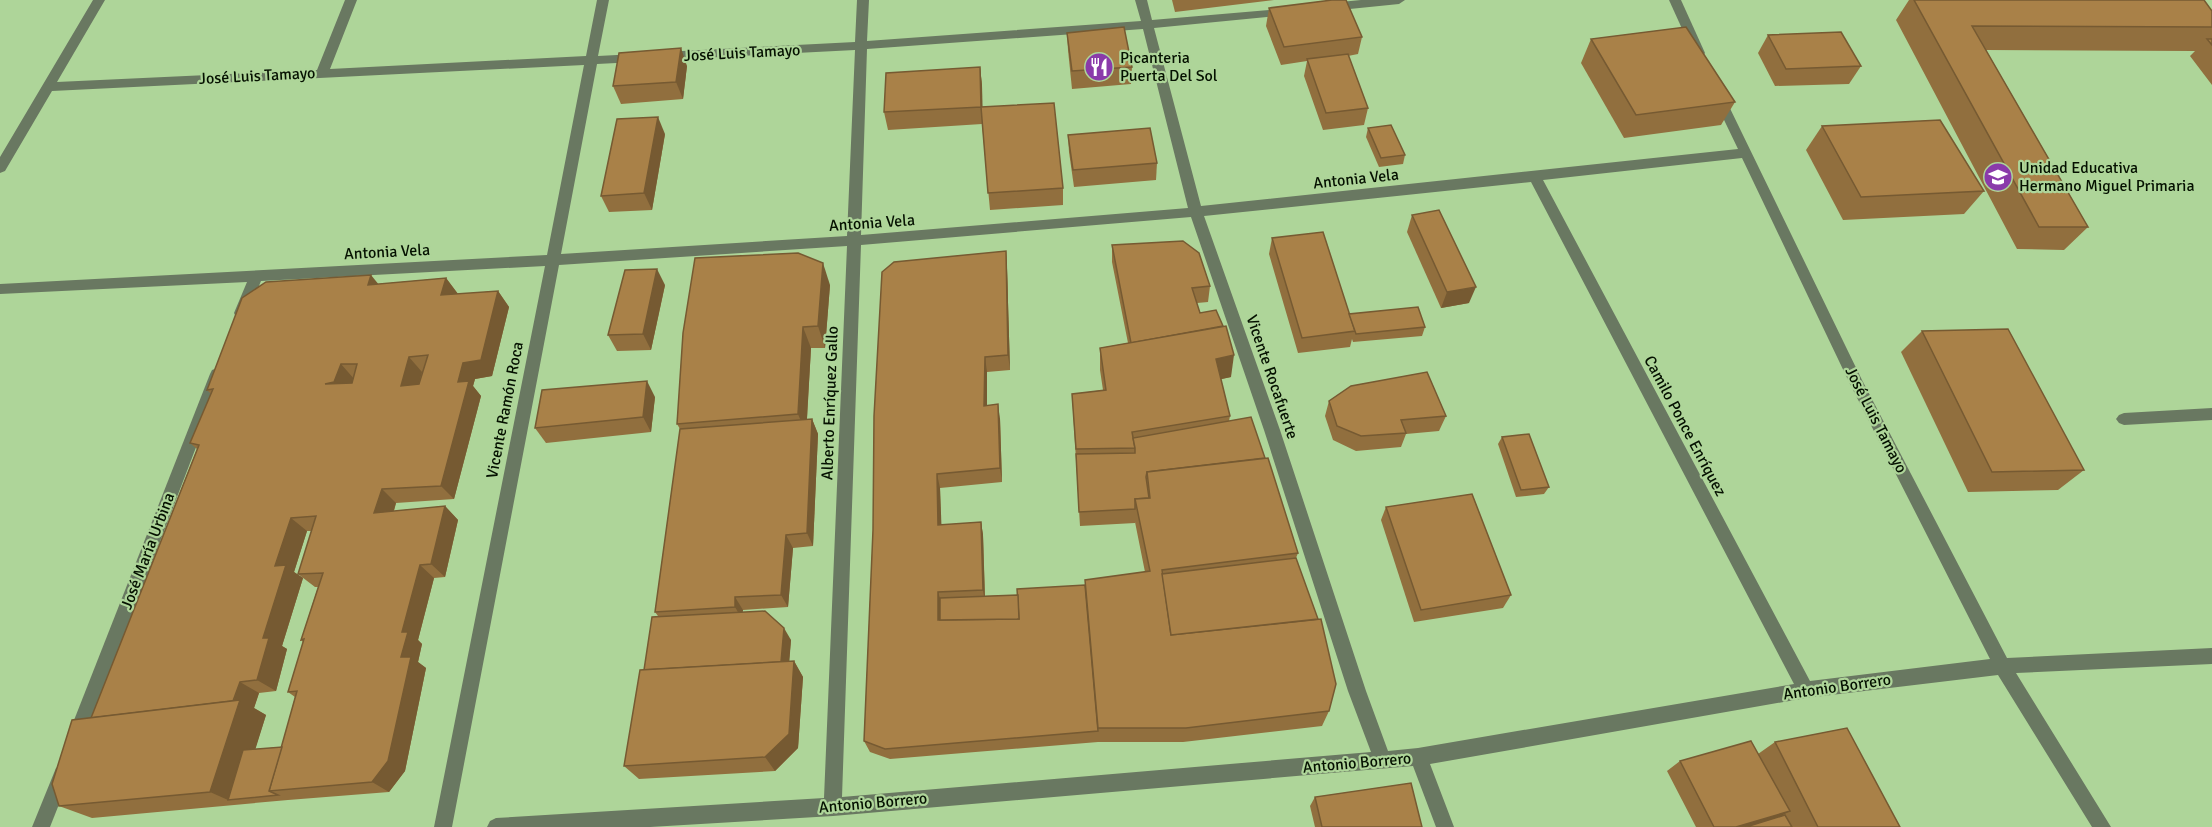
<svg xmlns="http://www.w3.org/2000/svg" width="2212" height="827" viewBox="0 0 2212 827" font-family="Signika,sans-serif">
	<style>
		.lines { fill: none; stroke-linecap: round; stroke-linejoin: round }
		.minor { fill: #697861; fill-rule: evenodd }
		.wall { fill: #916f3e; fill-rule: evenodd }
		.shaded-wall { fill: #765a32 }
		.building { fill: #a98148; stroke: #765a32; stroke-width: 1.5; fill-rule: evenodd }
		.labels { text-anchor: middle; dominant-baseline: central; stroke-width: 4.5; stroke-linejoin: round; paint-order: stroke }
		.street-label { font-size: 16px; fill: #051100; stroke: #aed599 }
		.poi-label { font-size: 16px; fill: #051100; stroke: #aed599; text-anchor: start }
	</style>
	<rect width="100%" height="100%" fill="#aed599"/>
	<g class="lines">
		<g class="minor">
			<path d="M 93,0 L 105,0 L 57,82 L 317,70 L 345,0 L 357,0 L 330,69 L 586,56 L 597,0 L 609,0 L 598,56 L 636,54 L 642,58 L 636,62 L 597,64 L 561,254 L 847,236 L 855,50 L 663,60 L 657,56 L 663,52 L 855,42 L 857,0 L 869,0 L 867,41 L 1141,21 L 1135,0 L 1147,0 L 1152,20 L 1292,8 L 1292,14 L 1288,15 L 1154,28 L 1201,206 L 1738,149 L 1713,97 L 1715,94 L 1723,94 L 1862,380 L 2007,658 L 2212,648 L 2212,664 L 2016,673 L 2111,827 L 2092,827 L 1998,675 L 1806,698 L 1430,764 L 1454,827 L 1436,827 L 1413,766 L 833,816 L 650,827 L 487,827 L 490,821 L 496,818 L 824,798 L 847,246 L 559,265 L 452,827 L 434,827 L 545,266 L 261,281 L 246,317 L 236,317 L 234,313 L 247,282 L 0,294 L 0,284 L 547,255 L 584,65 L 52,91 L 5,171 L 0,173 L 0,157 ZM 1143,29 L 1188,208 L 861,235 L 867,49 ZM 1742,158 L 1849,382 L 1990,659 L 1810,681 L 1543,180 ZM 1531,182 L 1794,684 L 1418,748 L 1388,751 L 1366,691 L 1280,430 L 1204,216 ZM 1191,217 L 1264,430 L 1348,691 L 1371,752 L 842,797 L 861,245 Z"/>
			<path d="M 1361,0 L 1405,0 L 1399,4 L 1330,11 L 1324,7 L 1330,3 Z"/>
			<path d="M 1669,0 L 1681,0 L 1705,53 L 1703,56 L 1695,56 L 1693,53 Z"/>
			<path d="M 217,368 L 222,370 L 224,374 L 85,738 L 82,744 L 76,747 L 70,744 L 67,738 L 210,374 L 212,370 Z"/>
			<path d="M 2212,408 L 2212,420 L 2124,425 L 2119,423 L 2116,419 L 2119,415 L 2124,413 Z"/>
			<path d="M 62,765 L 68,768 L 71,774 L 50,827 L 32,827 L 56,768 Z"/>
		</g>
	</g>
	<g class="wall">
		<path d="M 1172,0 L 1274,0 L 1175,12 Z"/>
		<path d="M 1909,0 L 2204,0 L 2212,11 L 2212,85 L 2190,56 L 2195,51 L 1986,50 L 2088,227 L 2064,250 L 2017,249 L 1896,20 Z"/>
		<path d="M 1269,8 L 1362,37 L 1358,54 L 1348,56 L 1368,108 L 1364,125 L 1323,130 L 1304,76 L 1307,61 L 1281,65 L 1266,26 Z"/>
		<path d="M 1067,33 L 1132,67 L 1131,84 L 1072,89 L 1068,50 Z"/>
		<path d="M 1768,35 L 1861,66 L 1849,84 L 1775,86 L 1758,53 Z"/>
		<path d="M 1591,39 L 1735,102 L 1721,125 L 1624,138 L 1581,63 Z"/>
		<path d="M 687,66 L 683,99 L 621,104 L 613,86 Z"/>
		<path d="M 980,67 L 982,85 L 982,107 L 1063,188 L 1063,205 L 990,210 L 982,124 L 888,130 L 884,112 Z"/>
		<path d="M 1822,126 L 1984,191 L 1964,214 L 1843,220 L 1806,150 Z"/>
		<path d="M 1368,128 L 1405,155 L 1403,164 L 1379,167 L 1366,137 Z"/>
		<path d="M 665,134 L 652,210 L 609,212 L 601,196 Z"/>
		<path d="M 1068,135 L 1157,163 L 1156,180 L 1074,187 L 1069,152 Z"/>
		<path d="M 1412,215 L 1469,303 L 1441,308 L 1407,232 Z"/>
		<path d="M 1272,238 L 1349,315 L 1425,327 L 1422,336 L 1353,342 L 1352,339 L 1350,347 L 1298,353 L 1269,254 Z"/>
		<path d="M 1112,245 L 1210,286 L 1208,302 L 1197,303 L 1200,313 L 1231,377 L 1221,379 L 1230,416 L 1229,421 L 1298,553 L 1296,558 L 1329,711 L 1322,726 L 1183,742 L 1098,742 L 890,759 L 870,752 L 864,741 L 873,530 L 1006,251 L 1007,268 L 1010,370 L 987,372 L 987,405 L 1000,419 L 1002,482 L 940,488 L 941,525 L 981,522 L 983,535 L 985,596 L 1018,595 L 1085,585 L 1145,572 L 1135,522 L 1135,523 L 1080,526 L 1072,394 L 1103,390 L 1100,370 L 1100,348 L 1128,343 L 1112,262 Z"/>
		<path d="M 446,278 L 458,294 L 498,291 L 509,307 L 492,376 L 475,379 L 473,386 L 481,396 L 454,499 L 396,503 L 394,511 L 445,506 L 458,520 L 445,577 L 434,578 L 418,640 L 422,644 L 418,662 L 426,668 L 405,771 L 389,792 L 288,800 L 92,818 L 59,806 L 91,718 L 197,449 L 190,443 L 211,394 L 207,390 L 378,284 ZM 307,531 L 312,531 L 298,574 L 315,587 L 318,587 L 301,640 L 303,642 L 288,692 L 295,697 L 282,747 L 255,749 L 266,715 L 254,708 L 259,693 L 276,691 L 287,649 L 282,646 L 303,578 L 294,572 Z"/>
		<path d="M 665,285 L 651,350 L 617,351 L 608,335 Z"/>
		<path d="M 830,285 L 825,348 L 811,348 L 807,419 L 812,419 L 818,434 L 813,546 L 793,548 L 788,607 L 743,610 L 742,612 L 791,640 L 789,661 L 794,661 L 803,677 L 798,748 L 775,771 L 639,779 L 624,766 L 644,670 L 658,616 L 655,612 L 680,429 L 677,424 Z"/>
		<path d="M 1922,331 L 2084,470 L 2058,490 L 1968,492 L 1901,352 Z"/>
		<path d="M 655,397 L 651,432 L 546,443 L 535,428 Z"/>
		<path d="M 1329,401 L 1446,416 L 1439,431 L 1406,434 L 1401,447 L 1356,451 L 1333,440 L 1325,416 Z"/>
		<path d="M 1502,437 L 1549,487 L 1544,494 L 1516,497 L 1498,444 Z"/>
		<path d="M 1386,507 L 1511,595 L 1503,608 L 1414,622 L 1381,520 Z"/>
		<path d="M 1775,742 L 1900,827 L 1696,827 L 1667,771 L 1680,761 L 1758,754 Z"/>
		<path d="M 1315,797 L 1422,827 L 1315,827 L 1310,806 Z"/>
	</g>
	<g class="shaded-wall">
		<path d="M 681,48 L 687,66 L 683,99 L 676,82 Z"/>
		<path d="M 980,67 L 982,85 L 983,124 L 981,107 Z"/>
		<path d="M 658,117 L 665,134 L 652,210 L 644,193 Z"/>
		<path d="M 1006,251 L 1007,268 L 1010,370 L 1008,355 Z"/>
		<path d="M 823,263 L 830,285 L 825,348 L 818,326 Z"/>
		<path d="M 657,269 L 665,285 L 651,350 L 643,334 Z"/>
		<path d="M 371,275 L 384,291 L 368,285 Z"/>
		<path d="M 446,278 L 458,294 L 441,295 Z"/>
		<path d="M 1476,287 L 1469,303 L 1441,308 L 1447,292 Z"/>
		<path d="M 498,291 L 509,307 L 492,376 L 475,379 L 473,386 L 481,396 L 454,499 L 441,486 L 458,382 L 463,363 Z"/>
		<path d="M 803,327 L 811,348 L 806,434 L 798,414 Z"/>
		<path d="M 1234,355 L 1231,377 L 1213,381 L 1216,359 Z"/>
		<path d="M 409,357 L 422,372 L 414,401 L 401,386 Z"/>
		<path d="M 985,357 L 987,372 L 987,421 L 984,406 Z"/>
		<path d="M 341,364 L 355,380 L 349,398 L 325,384 Z"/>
		<path d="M 647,381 L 655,397 L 651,432 L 643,417 Z"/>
		<path d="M 998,404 L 1000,419 L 1002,482 L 1000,468 Z"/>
		<path d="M 812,419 L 818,434 L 813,546 L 807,533 Z"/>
		<path d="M 937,474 L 940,488 L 942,539 L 938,525 Z"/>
		<path d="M 382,489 L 396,503 L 389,526 L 374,513 Z"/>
		<path d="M 445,506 L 458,520 L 445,577 L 431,564 Z"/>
		<path d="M 291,518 L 307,531 L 294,572 L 303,578 L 282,646 L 287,649 L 276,691 L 257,680 L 275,566 Z"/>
		<path d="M 981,522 L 983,535 L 985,603 L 983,590 Z"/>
		<path d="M 786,535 L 793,548 L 788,607 L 781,595 Z"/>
		<path d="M 420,565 L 434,578 L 418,640 L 422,644 L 418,662 L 426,668 L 405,771 L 389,792 L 372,782 L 401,657 L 402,632 Z"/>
		<path d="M 938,592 L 942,605 L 942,626 L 938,620 Z"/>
		<path d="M 735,597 L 743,610 L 742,619 L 735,607 Z"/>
		<path d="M 784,628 L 791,640 L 788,678 L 781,666 Z"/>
		<path d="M 794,661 L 803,677 L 798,748 L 775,771 L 765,757 Z"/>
		<path d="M 240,682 L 259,693 L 254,708 L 266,715 L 240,799 L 228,800 L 210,792 L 232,706 Z"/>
		<path d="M 1790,811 L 1774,820 L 1750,827 L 1736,827 Z"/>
	</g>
	<g class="building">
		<path d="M 1332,0 L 1346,0 L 1362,37 L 1284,47 L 1269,8 Z"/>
		<path d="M 1914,0 L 2204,0 L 2212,11 L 2212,27 L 1972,26 L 2088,227 L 2039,227 Z"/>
		<path d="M 1124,27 L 1132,67 L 1072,71 L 1067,33 Z"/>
		<path d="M 1686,27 L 1735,102 L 1636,115 L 1591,39 Z"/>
		<path d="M 1841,32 L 1861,66 L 1786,69 L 1768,35 Z"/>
		<path d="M 2207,39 L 2212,39 L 2212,45 Z"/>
		<path d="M 681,48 L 676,82 L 613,86 L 619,53 Z"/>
		<path d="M 1348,54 L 1368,108 L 1326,113 L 1307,59 Z"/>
		<path d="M 980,67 L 981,107 L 1054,103 L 1063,188 L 988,193 L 981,107 L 884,112 L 886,73 Z"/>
		<path d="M 658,117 L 644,193 L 601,196 L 617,119 Z"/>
		<path d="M 1940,120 L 1984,191 L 1861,197 L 1822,126 Z"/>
		<path d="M 1391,125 L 1405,155 L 1381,158 L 1368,128 Z"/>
		<path d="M 1150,128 L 1157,163 L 1073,170 L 1068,135 Z"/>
		<path d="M 1439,210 L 1476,287 L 1447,292 L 1412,215 Z"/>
		<path d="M 1323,232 L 1355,331 L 1302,338 L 1272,238 Z"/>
		<path d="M 1183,241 L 1199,253 L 1210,286 L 1192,288 L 1200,313 L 1216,310 L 1223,326 L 1131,343 L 1112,245 Z"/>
		<path d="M 1006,251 L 1008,355 L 985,357 L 984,406 L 998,404 L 1000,468 L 937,474 L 938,525 L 981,522 L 983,590 L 938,592 L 938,620 L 1019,619 L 1017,589 L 1085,585 L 1098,731 L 885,749 L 864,741 L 873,530 L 874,416 L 882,272 L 894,262 Z"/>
		<path d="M 798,253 L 823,263 L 818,326 L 803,327 L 798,414 L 677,424 L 683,333 L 695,258 Z"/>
		<path d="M 657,269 L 643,334 L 608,335 L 625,270 Z"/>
		<path d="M 371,275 L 368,285 L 446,278 L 441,295 L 498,291 L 481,360 L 463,363 L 458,382 L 469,381 L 441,486 L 382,489 L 374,513 L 445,506 L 431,564 L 420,565 L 402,632 L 408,632 L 401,657 L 411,657 L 388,761 L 372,782 L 269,791 L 297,691 L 288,692 L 304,639 L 301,640 L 323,573 L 298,574 L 316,516 L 291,518 L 275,566 L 286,565 L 263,638 L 269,638 L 257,680 L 240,682 L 233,701 L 91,718 L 199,445 L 190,443 L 213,389 L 207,390 L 242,298 L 266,282 ZM 428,355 L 419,384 L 401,386 L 409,357 ZM 341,364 L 357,364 L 352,383 L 325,384 L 334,382 Z"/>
		<path d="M 1418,307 L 1425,327 L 1356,334 L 1349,314 Z"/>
		<path d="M 1226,326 L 1234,355 L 1216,359 L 1230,416 L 1132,432 L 1135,448 L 1076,449 L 1072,394 L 1106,390 L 1100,348 Z"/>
		<path d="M 2008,329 L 2084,470 L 1992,472 L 1922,331 Z"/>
		<path d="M 1427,372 L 1446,416 L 1401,420 L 1406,433 L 1361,436 L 1337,426 L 1329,401 L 1351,386 Z"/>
		<path d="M 647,381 L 643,417 L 535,428 L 542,390 Z"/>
		<path d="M 1251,417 L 1265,458 L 1147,472 L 1146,477 L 1149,498 L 1135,499 L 1135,509 L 1079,512 L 1076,454 L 1135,453 L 1135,448 L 1133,438 Z"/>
		<path d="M 812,419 L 807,533 L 786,535 L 781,595 L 735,597 L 735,607 L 655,612 L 680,429 Z"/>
		<path d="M 1529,434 L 1549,487 L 1521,490 L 1502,437 Z"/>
		<path d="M 1268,458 L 1298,553 L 1162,570 L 1171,635 L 1321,619 L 1336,684 L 1329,711 L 1186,728 L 1098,728 L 1085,580 L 1150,571 L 1135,499 L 1150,498 L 1147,472 Z"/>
		<path d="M 1472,494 L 1511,595 L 1421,610 L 1386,507 Z"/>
		<path d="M 1296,558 L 1318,619 L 1171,635 L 1162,574 Z"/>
		<path d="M 1018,595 L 1019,619 L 940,620 L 940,598 Z"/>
		<path d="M 765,611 L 784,628 L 781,662 L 644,670 L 652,617 Z"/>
		<path d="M 794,661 L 789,734 L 765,757 L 624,766 L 640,670 Z"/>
		<path d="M 240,700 L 210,792 L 59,806 L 52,784 L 72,720 Z"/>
		<path d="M 1847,728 L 1900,827 L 1818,827 L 1775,742 Z"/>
		<path d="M 1751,741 L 1790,811 L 1736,827 L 1714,827 L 1680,761 Z"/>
		<path d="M 282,747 L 269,791 L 278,795 L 228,800 L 243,750 Z"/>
		<path d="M 1411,783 L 1422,827 L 1322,827 L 1315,797 Z"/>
		<path d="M 1785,815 L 1792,827 L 1746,827 Z"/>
	</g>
	<defs>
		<g id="restaurant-disc" transform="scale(1.5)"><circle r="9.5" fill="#8a3aaa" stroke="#aed599"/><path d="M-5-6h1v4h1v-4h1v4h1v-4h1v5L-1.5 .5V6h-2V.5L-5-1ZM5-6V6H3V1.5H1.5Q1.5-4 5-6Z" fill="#fff"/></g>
		<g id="school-disc" transform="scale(1.5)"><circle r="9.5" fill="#8a3aaa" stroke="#aed599"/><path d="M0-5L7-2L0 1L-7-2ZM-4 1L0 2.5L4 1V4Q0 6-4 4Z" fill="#fff"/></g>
	</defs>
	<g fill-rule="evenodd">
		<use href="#restaurant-disc" x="1099" y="67"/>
		<use href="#school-disc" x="1998" y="177"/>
	</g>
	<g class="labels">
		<g class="street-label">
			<text transform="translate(742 53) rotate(-3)">José Luis Tamayo</text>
			<text transform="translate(257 76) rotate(-3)">José Luis Tamayo</text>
			<text transform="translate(1356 179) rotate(-6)">Antonia Vela</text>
			<text transform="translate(872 223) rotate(-4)">Antonia Vela</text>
			<text transform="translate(387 252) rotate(-3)">Antonia Vela</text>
			<text transform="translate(1272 377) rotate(71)">Vicente Rocafuerte</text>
			<text transform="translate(830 403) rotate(-88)">Alberto Enríquez Gallo</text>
			<text transform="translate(505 410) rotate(-79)">Vicente Ramón Roca</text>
			<text transform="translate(1876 420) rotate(63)">José Luis Tamayo</text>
			<text transform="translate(1685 426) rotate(62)">Camilo Ponce Enríquez</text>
			<text transform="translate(148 551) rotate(-69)">José María Urbina</text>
			<text transform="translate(1837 687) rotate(-8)">Antonio Borrero</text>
			<text transform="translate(1357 763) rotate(-5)">Antonio Borrero</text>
			<text transform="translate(873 803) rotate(-5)">Antonio Borrero</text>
		</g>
		<g class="poi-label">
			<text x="1120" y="58">Picanteria<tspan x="1120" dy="18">Puerta Del Sol</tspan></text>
			<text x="2019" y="168">Unidad Educativa<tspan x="2019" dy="18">Hermano Miguel Primaria</tspan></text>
		</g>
	</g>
</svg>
